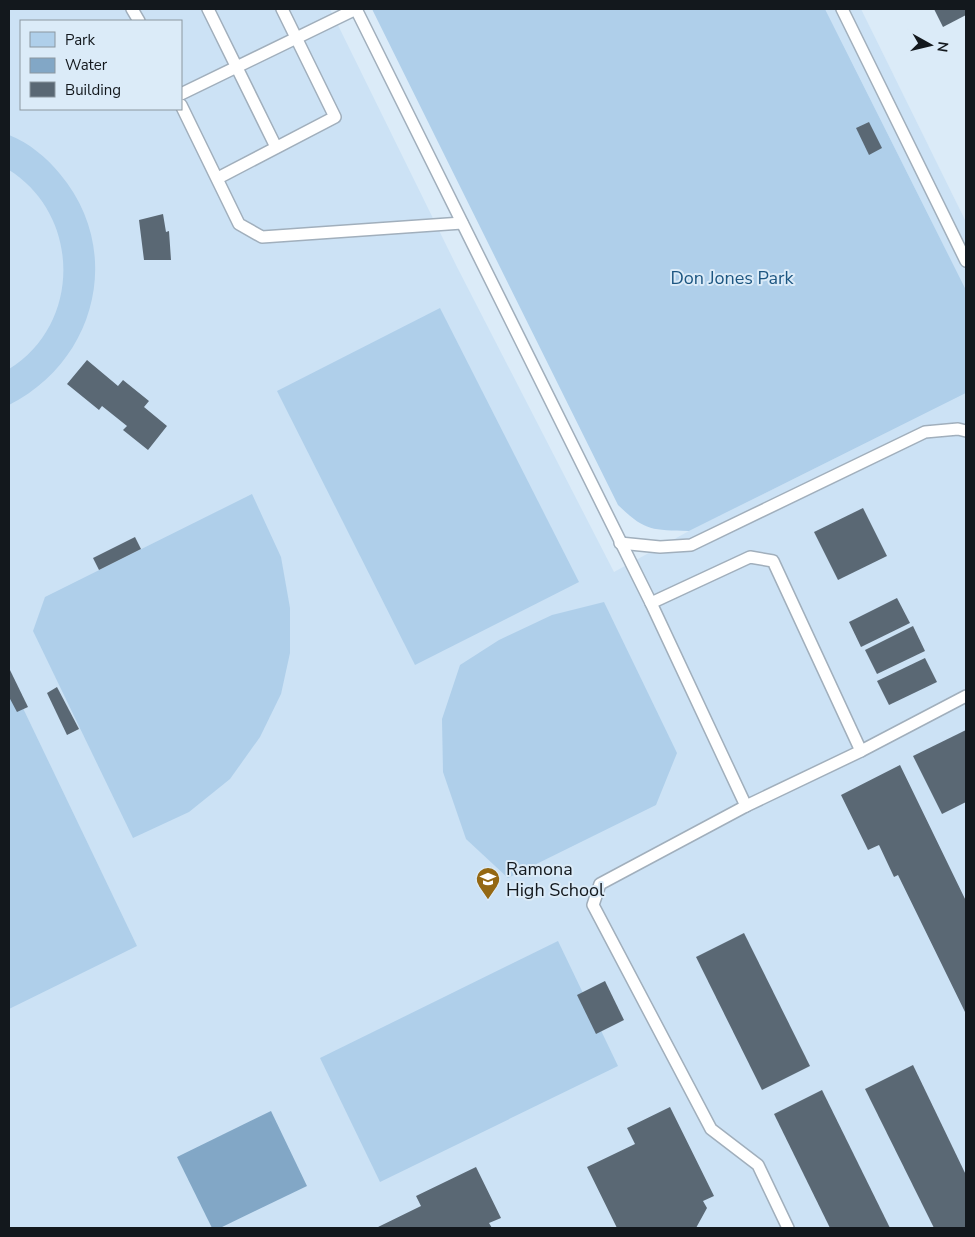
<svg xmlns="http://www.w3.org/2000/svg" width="975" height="1237" viewBox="0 0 975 1237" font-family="'Nunito Sans',sans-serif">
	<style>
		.built { fill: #cce2f5; fill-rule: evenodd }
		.green { fill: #afcfea }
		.water { fill: #82a7c6 }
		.building { fill: #5a6874 }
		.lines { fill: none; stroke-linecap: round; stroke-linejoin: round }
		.lane-casing { stroke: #a1afbc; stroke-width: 14 }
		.lane { stroke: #fff; stroke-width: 11 }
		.labels { text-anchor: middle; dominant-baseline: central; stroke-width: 4; stroke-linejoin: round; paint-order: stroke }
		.park-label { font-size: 18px; fill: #1d5681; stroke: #dbebf8 }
		.poi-label { font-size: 18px; fill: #13181d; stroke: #dbebf8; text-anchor: start }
	</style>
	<rect width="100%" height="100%" fill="#dbebf8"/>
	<g class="built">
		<path d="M 9,9 L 330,9 L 457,267 L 614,572 L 689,531 L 966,393 L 966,1228 L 9,1228 ZM 21,21 L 181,21 L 181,109 L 21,109 Z"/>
		<path d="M 825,9 L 861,9 L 966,222 L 966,290 Z"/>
	</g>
	<g class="green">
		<path d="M 372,9 L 825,9 L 966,290 L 966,393 L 689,531 C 651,530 645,531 618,505 Z"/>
		<path d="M 9,135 C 29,143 46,157 60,174 C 124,250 97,361 9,405 L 9,369 C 82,324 81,215 9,170 Z"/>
		<path d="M 440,308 L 579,582 L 415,665 L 277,391 Z"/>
		<path d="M 252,494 L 281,557 L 290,608 L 290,653 L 281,694 L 260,737 L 230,779 L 189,812 L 133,838 L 33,631 L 45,597 Z"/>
		<path d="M 604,602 L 677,753 L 656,805 L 508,878 L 466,839 L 443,772 L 442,719 L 460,665 L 499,640 L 552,615 Z"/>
		<path d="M 9,679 L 137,946 L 9,1009 Z"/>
		<path d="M 558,941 L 618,1066 L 380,1182 L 320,1058 Z"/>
	</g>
	<path class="water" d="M 271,1111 L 307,1186 L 220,1228 L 212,1228 L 177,1157 Z"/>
	<g class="building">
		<path d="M 934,9 L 966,9 L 966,15 L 943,27 Z"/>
		<path d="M 869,122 L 882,148 L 869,155 L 856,128 Z"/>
		<path d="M 163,214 L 166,232 L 169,231 L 171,260 L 144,260 L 139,220 Z"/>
		<path d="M 87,360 L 118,386 L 123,380 L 149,401 L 144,407 L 167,426 L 148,450 L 123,430 L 127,426 L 102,406 L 99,410 L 67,384 Z"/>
		<path d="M 863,508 L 887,556 L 838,580 L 814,532 Z"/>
		<path d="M 135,537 L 141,549 L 99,570 L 93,558 Z"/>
		<path d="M 897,598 L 910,623 L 861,647 L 849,622 Z"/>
		<path d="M 913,626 L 925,651 L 877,674 L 865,650 Z"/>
		<path d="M 925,658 L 937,682 L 889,705 L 877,681 Z"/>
		<path d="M 9,668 L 28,707 L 17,712 L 9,697 Z"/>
		<path d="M 57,687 L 79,729 L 67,735 L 47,693 Z"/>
		<path d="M 966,730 L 966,802 L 942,814 L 913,756 Z"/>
		<path d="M 900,765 L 966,901 L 966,1014 L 898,875 L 894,877 L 879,845 L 868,850 L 841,795 Z"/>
		<path d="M 744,933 L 810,1066 L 762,1090 L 696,957 Z"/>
		<path d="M 605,981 L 624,1020 L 596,1034 L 577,995 Z"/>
		<path d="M 913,1065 L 966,1175 L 966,1228 L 934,1228 L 865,1089 Z"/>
		<path d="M 822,1090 L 890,1228 L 830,1228 L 774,1114 Z"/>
		<path d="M 670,1107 L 714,1196 L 703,1201 L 707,1208 L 696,1228 L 617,1228 L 587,1167 L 635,1144 L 627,1128 Z"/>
		<path d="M 476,1167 L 501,1218 L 489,1223 L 492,1228 L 376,1228 L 421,1206 L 416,1196 Z"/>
	</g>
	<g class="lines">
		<g class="lane-casing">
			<g id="lane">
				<path d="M 132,9 L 139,21"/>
				<path d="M 208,9 L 276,147"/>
				<path d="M 842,9 L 966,261"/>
				<path d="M 181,94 L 356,9 L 651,603 L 746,806 L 600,884 L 593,905 L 711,1129 L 758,1165 L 788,1228"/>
				<path d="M 181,105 L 239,224 L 262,237 L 462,223"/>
				<path d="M 218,178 L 335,117 L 282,9"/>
				<path d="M 620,543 L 660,547 L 691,545 L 925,432 L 958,429 L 966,431"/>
				<path d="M 651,603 L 750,557 L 773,561 L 861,751 L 746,806"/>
				<path d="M 861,751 L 966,696"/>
			</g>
		</g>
		<use href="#lane" class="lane"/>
	</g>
	<defs>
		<g id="school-pin" transform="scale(1.25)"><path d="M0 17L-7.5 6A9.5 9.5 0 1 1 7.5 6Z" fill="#946813" stroke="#dbebf8"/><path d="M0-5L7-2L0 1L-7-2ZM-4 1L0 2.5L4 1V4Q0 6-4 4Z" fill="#fff"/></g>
	</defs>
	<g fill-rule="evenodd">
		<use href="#school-pin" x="488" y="879"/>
	</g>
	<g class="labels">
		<g class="park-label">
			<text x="732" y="278">Don Jones Park</text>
		</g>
		<g class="poi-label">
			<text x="506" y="869">Ramona<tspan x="506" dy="21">High School</tspan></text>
		</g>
	</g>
	<rect width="975" height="1237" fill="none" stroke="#13181d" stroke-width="20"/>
	<rect x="20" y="20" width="162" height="90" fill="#dbebf8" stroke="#8b97a0"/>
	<rect x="30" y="32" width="25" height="15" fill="#afcfea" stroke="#8b97a0"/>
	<text x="65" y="45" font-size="15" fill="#13181d">Park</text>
	<rect x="30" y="58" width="25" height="15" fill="#82a7c6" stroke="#8b97a0"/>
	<text x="65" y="70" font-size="15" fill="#13181d">Water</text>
	<rect x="30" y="82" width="25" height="15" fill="#5a6874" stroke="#8b97a0"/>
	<text x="65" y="95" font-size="15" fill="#13181d">Building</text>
	<g transform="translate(930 45) rotate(98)" stroke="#dbebf8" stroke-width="4" paint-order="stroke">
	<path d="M0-4L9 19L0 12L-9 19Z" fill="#13181d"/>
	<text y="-8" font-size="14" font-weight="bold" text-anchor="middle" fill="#13181d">N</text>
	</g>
</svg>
